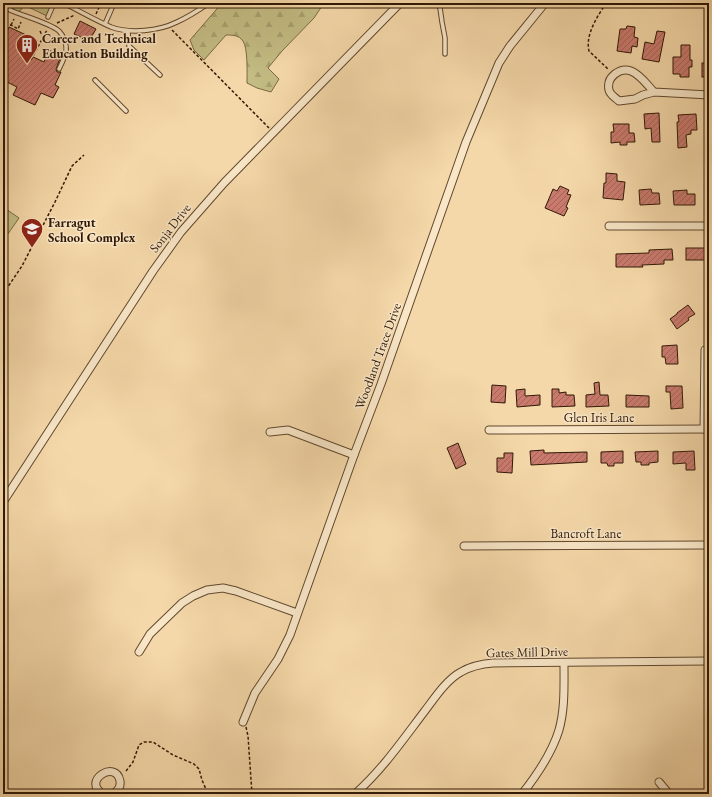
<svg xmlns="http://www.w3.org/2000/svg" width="712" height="797" viewBox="0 0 712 797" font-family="'EB Garamond',serif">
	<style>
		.grass { fill: #c3bc83; stroke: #7a6a44 }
		.forest { fill: url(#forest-firs); stroke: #7a6a44 }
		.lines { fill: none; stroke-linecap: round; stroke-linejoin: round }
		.stream { stroke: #71796a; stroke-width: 2 }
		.building { fill: url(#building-hatch); stroke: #301805 }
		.lane-casing { stroke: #61482e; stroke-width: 5.5 }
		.street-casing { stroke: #61482e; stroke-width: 9 }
		.path { stroke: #301805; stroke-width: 1.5; stroke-dasharray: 3 2; stroke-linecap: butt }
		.lane { stroke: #f8e6c7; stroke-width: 3.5 }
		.street { stroke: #f8e6c7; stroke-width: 7 }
		.labels { text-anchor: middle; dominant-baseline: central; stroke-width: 3; stroke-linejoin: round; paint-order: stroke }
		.poi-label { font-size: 13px; font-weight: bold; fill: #301805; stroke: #f8e6c7; text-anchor: start }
		.street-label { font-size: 13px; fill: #301805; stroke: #f8e6c7 }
	</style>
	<defs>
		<pattern id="forest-firs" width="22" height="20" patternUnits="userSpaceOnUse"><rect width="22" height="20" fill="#c3bc83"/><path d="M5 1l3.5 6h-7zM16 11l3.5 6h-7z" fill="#a8a170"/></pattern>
		<pattern id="building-hatch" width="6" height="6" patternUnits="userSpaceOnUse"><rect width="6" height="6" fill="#c97a6d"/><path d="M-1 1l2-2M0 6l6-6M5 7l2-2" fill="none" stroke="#a46358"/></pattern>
	</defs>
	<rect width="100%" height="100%" fill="#f5d8a9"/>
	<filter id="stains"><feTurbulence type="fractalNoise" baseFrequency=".005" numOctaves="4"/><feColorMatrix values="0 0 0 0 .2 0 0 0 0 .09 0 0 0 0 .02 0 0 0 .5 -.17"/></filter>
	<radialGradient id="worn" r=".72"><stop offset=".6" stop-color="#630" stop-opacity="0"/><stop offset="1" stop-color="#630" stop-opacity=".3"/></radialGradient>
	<g class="grass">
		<path d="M 12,3 L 53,3 L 47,16 L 24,5 L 21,10 L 17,12 L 14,10 Z"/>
		<path d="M 3,207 L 19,218 L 3,241 Z"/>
	</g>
	<path class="forest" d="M 222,3 L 324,3 L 314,18 L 282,51 L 268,68 L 279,79 L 271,92 L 257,88 L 247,83 C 247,74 248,48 243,41 C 239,35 232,35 226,35 L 204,60 L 194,50 L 190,40 Z"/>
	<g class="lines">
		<path class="stream" d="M 48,3 L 50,5"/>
	</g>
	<g class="building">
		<path d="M 80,21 L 96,29 L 89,41 L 74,34 Z"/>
		<path d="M 627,26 L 635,27 L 634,37 L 638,38 L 637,47 L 632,46 L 631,53 L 617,51 L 620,29 L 626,29 Z"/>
		<path d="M 9,27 L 37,40 L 29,55 L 44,62 L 49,50 L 61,56 L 56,69 L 57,72 L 61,72 L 55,85 L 59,87 L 53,98 L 41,93 L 35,105 L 13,95 L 17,87 L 3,80 L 3,39 L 7,32 Z"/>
		<path d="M 657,31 L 665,32 L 659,62 L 642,59 L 645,42 L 654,44 Z"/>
		<path d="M 681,45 L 690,45 L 690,60 L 692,60 L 692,67 L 689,67 L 689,77 L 680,77 L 680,74 L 673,74 L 673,57 L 681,57 Z"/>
		<rect x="702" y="63" width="7" height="14"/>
		<path d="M 659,113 L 660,142 L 652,142 L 651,128 L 645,129 L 644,114 Z"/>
		<path d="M 696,114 L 697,130 L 691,130 L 691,134 L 686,135 L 687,147 L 678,148 L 677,122 L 679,122 L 678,115 Z"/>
		<path d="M 613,124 L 629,124 L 629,133 L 634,133 L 635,142 L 627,142 L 627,145 L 620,145 L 620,142 L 611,143 L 611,132 L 614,132 Z"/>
		<path d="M 606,173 L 617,174 L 617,181 L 625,182 L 623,200 L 603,198 L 604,183 L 606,183 Z"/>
		<path d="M 560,186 L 569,190 L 567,194 L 571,195 L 566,207 L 568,208 L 564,216 L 545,208 L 553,189 L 557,191 Z"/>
		<path d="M 651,189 L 652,193 L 659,193 L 660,204 L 640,205 L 639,190 Z"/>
		<path d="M 687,190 L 687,194 L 695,194 L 695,205 L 674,205 L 673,191 Z"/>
		<rect x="686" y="248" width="21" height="12"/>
		<path d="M 672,249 L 673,260 L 664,260 L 664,264 L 642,265 L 643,267 L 616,267 L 616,254 L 649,253 L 649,250 Z"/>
		<path d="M 688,305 L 695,314 L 688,318 L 689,320 L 677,329 L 670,319 L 677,314 L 677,313 Z"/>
		<path d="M 677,345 L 678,364 L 666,364 L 665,357 L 662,357 L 662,346 Z"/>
		<path d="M 599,382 L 600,395 L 608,395 L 609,406 L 586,407 L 586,395 L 595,394 L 594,383 Z"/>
		<path d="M 492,385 L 506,386 L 505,403 L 491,402 Z"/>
		<path d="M 666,386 L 682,386 L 683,408 L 671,409 L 670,392 L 666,392 Z"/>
		<path d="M 525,389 L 525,396 L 540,395 L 540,405 L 517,407 L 516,390 Z"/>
		<path d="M 552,389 L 559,389 L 559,393 L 566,392 L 566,395 L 574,395 L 575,406 L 552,407 Z"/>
		<path d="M 626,395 L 649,396 L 649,407 L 626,407 Z"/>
		<path d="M 458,443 L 466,464 L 456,469 L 447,448 Z"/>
		<path d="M 544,450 L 544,453 L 587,452 L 587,462 L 531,465 L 530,451 Z"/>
		<path d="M 623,451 L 623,463 L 614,463 L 614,466 L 608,466 L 607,463 L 601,463 L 601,452 Z"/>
		<path d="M 658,451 L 658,462 L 649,463 L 649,465 L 641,465 L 641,462 L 636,462 L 635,452 Z"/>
		<path d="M 694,451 L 695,470 L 686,470 L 686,463 L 673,464 L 673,452 Z"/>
		<path d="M 504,453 L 513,453 L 512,473 L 497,472 L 497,458 L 504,458 Z"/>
	</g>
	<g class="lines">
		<g class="lane-casing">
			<g id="lane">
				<path d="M 8,3 L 10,10 C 23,16 50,23 59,31 C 64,36 67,45 66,51 C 65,57 62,63 59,69"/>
				<path d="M 64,3 C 79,11 95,20 111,27 C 130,34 159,31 177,22 C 188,17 199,10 209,3"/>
				<path d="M 437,3 L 440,8 L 442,22 L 445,38 L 445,54"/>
				<path d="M 48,17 L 54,3"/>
				<path d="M 105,24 L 114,3"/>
				<path d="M 3,31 L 4,31"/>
				<path d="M 128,31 L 129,46 L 160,75"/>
				<path d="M 95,80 L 126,111"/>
			</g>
		</g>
		<g class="street-casing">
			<g id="street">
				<path d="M 654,92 C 647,85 641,75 631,71 C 620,67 606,77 609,90 C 610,95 616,98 619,101 L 635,99 L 643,95 L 654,92 L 709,95"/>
				<path d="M 609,226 L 709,226"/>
				<path d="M 704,429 L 705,350"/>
				<path d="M 489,430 L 709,429"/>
				<path d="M 270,432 L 288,430 L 354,455"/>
				<path d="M 3,502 L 153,271 L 181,232 L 224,183 L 400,3"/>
				<path d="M 464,546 L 709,545"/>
				<path d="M 139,652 L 150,634 L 182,603 L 193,596 L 207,590 L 223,588 L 236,591 L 297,613"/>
				<path d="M 243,722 L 255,693 L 278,659 L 290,635 L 354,455 L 381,384 L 466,142 L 484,99 L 499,63 L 510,46 L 545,3"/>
				<path d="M 659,782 L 669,794"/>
				<path d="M 103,794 C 81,781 116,759 120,781 C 121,787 118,791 113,794"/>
				<path d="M 355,794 C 382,770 402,741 424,712 C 434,699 446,680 461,672 C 471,666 481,664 493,663 L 709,661"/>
				<path d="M 522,794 C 537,775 552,753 559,730 C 565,709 564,685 564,663"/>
			</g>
		</g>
		<g class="path">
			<path d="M 606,3 C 598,16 585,34 589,51 L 609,70"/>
			<path d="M 96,14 L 101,3"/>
			<path d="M 57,23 L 75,15"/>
			<path d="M 11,25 L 14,19"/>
			<path d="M 7,28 L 7,26 L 11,25 L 18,29 L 21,22"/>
			<path d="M 172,30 L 269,128"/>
			<path d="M 40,31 L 43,38"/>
			<path d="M 31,60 L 47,30"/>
			<path d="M 3,294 L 22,266 L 55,202 L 72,166 L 84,155"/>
			<path d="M 246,727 L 248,736 L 252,794"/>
			<path d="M 126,771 L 133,762 L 139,745 L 144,742 L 153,742 L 173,755 L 194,764 L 199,769 L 202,780 L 208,794"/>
		</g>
		<use href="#lane" class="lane"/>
		<use href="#street" class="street"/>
	</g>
	<defs>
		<g id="building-pin" transform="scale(1.15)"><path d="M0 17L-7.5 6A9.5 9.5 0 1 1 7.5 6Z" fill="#8f2418" stroke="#f8e6c7"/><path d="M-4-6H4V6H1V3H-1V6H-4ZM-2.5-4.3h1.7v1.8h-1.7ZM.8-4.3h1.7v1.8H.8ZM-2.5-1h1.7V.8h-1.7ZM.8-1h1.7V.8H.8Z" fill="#fff"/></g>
		<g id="school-pin" transform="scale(1.15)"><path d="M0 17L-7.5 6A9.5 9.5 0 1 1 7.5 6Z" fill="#8f2418" stroke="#f8e6c7"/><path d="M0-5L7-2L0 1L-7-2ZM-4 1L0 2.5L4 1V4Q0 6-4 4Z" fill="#fff"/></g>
	</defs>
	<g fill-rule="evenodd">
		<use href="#building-pin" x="27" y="45"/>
		<use href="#school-pin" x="32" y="229"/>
	</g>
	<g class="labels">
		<g class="poi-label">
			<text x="42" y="38">Career and Technical<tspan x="42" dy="15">Education Building</tspan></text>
			<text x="48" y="222">Farragut<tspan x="48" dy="15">School Complex</tspan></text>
		</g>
		<g class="street-label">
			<text transform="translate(170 228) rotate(-52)">Sonja Drive</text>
			<text transform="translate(378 356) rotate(-70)">Woodland Trace Drive</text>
			<text x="599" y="417">Glen Iris Lane</text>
			<text x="586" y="533">Bancroft Lane</text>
			<text transform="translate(527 652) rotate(-1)">Gates Mill Drive</text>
		</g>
	</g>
	<rect width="712" height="797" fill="none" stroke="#f5d8a9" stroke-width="16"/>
	<rect x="4" y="4" width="704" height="789" fill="none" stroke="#301805" stroke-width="2"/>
	<rect x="8" y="8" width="696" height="781" fill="none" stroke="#301805"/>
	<rect width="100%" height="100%" filter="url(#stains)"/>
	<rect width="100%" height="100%" fill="url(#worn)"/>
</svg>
